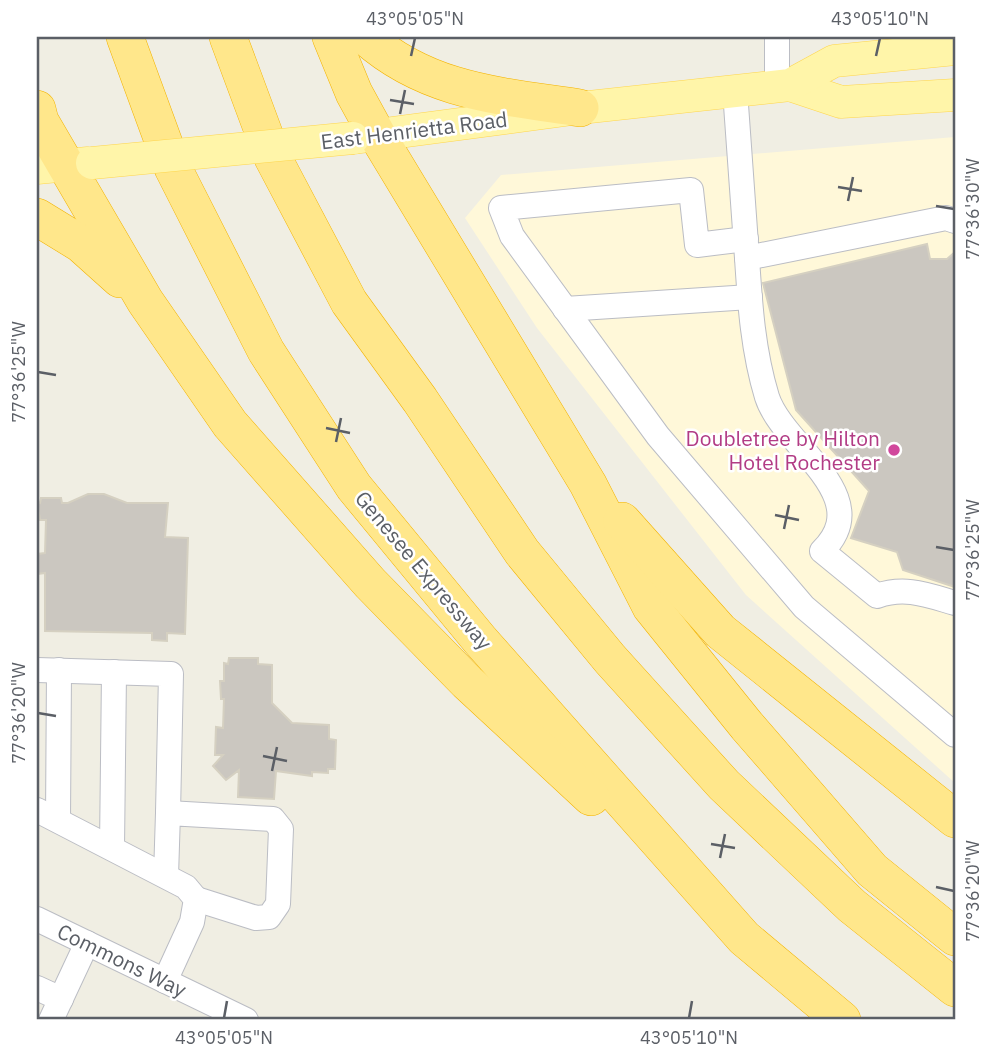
<svg xmlns="http://www.w3.org/2000/svg" width="992" height="1057" viewBox="0 0 992 1057" font-family="'IBM Plex Sans',sans-serif">
	<style>
		.commercial { fill: #fff8d9 }
		.building { fill: #cbc7c0; stroke: #d5d0c1; stroke-width: 2 }
		.lines { fill: none; stroke-linecap: round; stroke-linejoin: round }
		.minor-casing { stroke: #bbbdc4; stroke-width: 26 }
		.major-casing { stroke: #ffd64d; stroke-width: 33 }
		.highway-casing { stroke: #f3b300; stroke-width: 38 }
		.minor { stroke: #fff; stroke-width: 24 }
		.major { stroke: #fff5a9; stroke-width: 32 }
		.highway { stroke: #ffe78b; stroke-width: 37 }
		.major-bridge-casing { stroke: #ffd64d; stroke-width: 33; stroke-linecap: butt }
		.major-bridge { stroke: #fff5a9; stroke-width: 32 }
		.ticks { fill: none; stroke: #5b5f66; stroke-width: 2.5 }
		.hotel-dot { fill: #d1479c; stroke: #fff; stroke-width: 2.5 }
		.labels { text-anchor: middle; dominant-baseline: central; stroke-width: 5; stroke-linejoin: round; paint-order: stroke }
		.street-label { font-size: 21px; fill: #5b5f66; stroke: #fff }
		.hotel-label { font-size: 21px; fill: #b23c85; stroke: #fff; text-anchor: end }
		.neatline { fill: none; stroke: #5b5f66; stroke-width: 2.5 }
		.ticks-label { font-size: 18px; text-anchor: middle; fill: #5b5f66 }
	</style>
	<rect width="100%" height="100%" fill="#f0eee3"/>
	<path class="commercial" d="M 955,137 L 955,783 L 746,595 L 537,328 L 465,218 L 501,175 Z"/>
	<g class="building">
		<path d="M 927,244 L 930,259 L 947,259 L 955,252 L 955,587 L 903,570 L 897,552 L 851,538 L 869,491 L 796,410 L 763,283 Z"/>
		<path d="M 88,494 L 104,494 L 127,503 L 168,503 L 165,537 L 188,538 L 185,634 L 167,633 L 167,641 L 152,640 L 152,633 L 45,631 L 45,573 L 37,574 L 37,554 L 45,553 L 46,520 L 40,520 L 37,502 L 40,503 L 41,498 L 61,498 L 62,503 L 68,503 Z"/>
		<path d="M 229,658 L 258,658 L 258,664 L 272,665 L 272,703 L 292,723 L 329,725 L 329,739 L 336,740 L 335,769 L 328,769 L 328,773 L 312,772 L 312,776 L 276,771 L 274,799 L 238,797 L 239,770 L 226,780 L 213,766 L 223,755 L 215,755 L 216,727 L 223,728 L 224,699 L 221,699 L 220,681 L 224,681 L 224,663 L 228,664 Z"/>
	</g>
	<g class="lines">
		<g class="minor-casing">
			<g id="minor">
				<path d="M 777,87 L 777,37"/>
				<path d="M 735,91 L 747,258 L 946,218 L 955,221"/>
				<path d="M 746,239 L 697,245 L 691,190 L 501,208 L 512,236 L 658,436 L 804,607 L 955,735"/>
				<path d="M 747,258 C 750,305 753,351 767,397 C 783,447 878,496 822,551 L 877,596 C 905,586 927,595 955,603"/>
				<path d="M 565,309 L 750,297"/>
				<path d="M 37,670 L 171,674 L 168,813"/>
				<path d="M 37,810 L 186,887 L 196,899 L 192,922 L 165,981"/>
				<path d="M 58,820 L 59,670"/>
				<path d="M 112,848 L 114,672"/>
				<path d="M 166,876 L 168,813 L 273,819 L 281,829 L 278,904 L 269,917 L 256,918 L 196,899"/>
				<path d="M 37,919 L 246,1020"/>
				<path d="M 37,988 L 61,999"/>
				<path d="M 51,1020 L 87,943"/>
			</g>
		</g>
		<g class="major-casing">
			<g id="major">
				<path d="M 790,85 L 841,102 L 955,95"/>
				<path d="M 354,138 L 580,108 L 790,85 L 834,61 L 955,49"/>
				<path d="M 37,168 L 88,163"/>
			</g>
		</g>
		<g class="highway-casing">
			<g id="highway">
				<path d="M 125,37 L 173,168 L 266,351 L 354,487 L 480,640 L 744,938 L 842,1020"/>
				<path d="M 228,37 L 273,158 L 349,302 L 420,400 L 522,552 L 610,659 L 724,785 L 852,906 L 955,988"/>
				<path d="M 331,37 L 354,93 L 377,135 L 588,484 L 651,607 L 747,726 L 872,870 L 955,937"/>
				<path d="M 366,37 C 428,92 501,96 580,108"/>
				<path d="M 37,109 L 40,121 L 145,301 L 230,424 L 370,583 L 467,682 L 591,797"/>
				<path d="M 37,217 L 81,244 L 120,279"/>
				<path d="M 622,521 L 720,631 L 955,819"/>
			</g>
		</g>
		<use href="#minor" class="minor"/>
		<use href="#major" class="major"/>
		<use href="#highway" class="highway"/>
		<g class="major-bridge-casing">
			<path id="major-bridge" d="M 92,163 L 353,138"/>
		</g>
		<use href="#major-bridge" class="major-bridge"/>
	</g>
	<path class="ticks" d="M 411,56 L 415,38M 876,56 L 880,38M 390,100 L 414,104M 400,114 L 405,90M 838,187 L 862,191M 848,201 L 853,177M 936,206 L 954,209M 38,372 L 56,375M 326,428 L 350,433M 336,442 L 341,418M 775,515 L 799,520M 784,529 L 789,505M 936,547 L 954,550M 38,713 L 56,716M 263,756 L 287,761M 272,771 L 277,747M 711,844 L 735,848M 720,858 L 725,834M 936,887 L 954,891M 224,1018 L 227,1001M 689,1018 L 692,1001"/>
	<circle class="hotel-dot" cx="894" cy="450" r="7"/>
	<g class="labels">
		<g class="street-label">
			<text transform="translate(414 130) rotate(-7)">East Henrietta Road</text>
			<text transform="translate(424 570) rotate(50)">Genesee Expressway</text>
			<text transform="translate(122 960) rotate(26)">Commons Way</text>
		</g>
		<g class="hotel-label">
			<text x="880" y="438">Doubletree by Hilton<tspan x="880" dy="24">Hotel Rochester</tspan></text>
		</g>
	</g>
	<rect width="992" height="1057" fill="none" stroke="#ffffff" stroke-width="77"/>
	<rect x="38" y="38" width="916" height="980" class="neatline"/>
	<g class="ticks-label">
		<text x="415" y="25">43°05'05"N</text>
		<text x="880" y="25">43°05'10"N</text>
		<text transform="translate(973 209) rotate(-90)" y="6">77°36'30"W</text>
		<text transform="translate(19 372) rotate(-90)" y="6">77°36'25"W</text>
		<text transform="translate(973 550) rotate(-90)" y="6">77°36'25"W</text>
		<text transform="translate(19 713) rotate(-90)" y="6">77°36'20"W</text>
		<text transform="translate(973 891) rotate(-90)" y="6">77°36'20"W</text>
		<text x="224" y="1044">43°05'05"N</text>
		<text x="689" y="1044">43°05'10"N</text>
	</g>
</svg>
